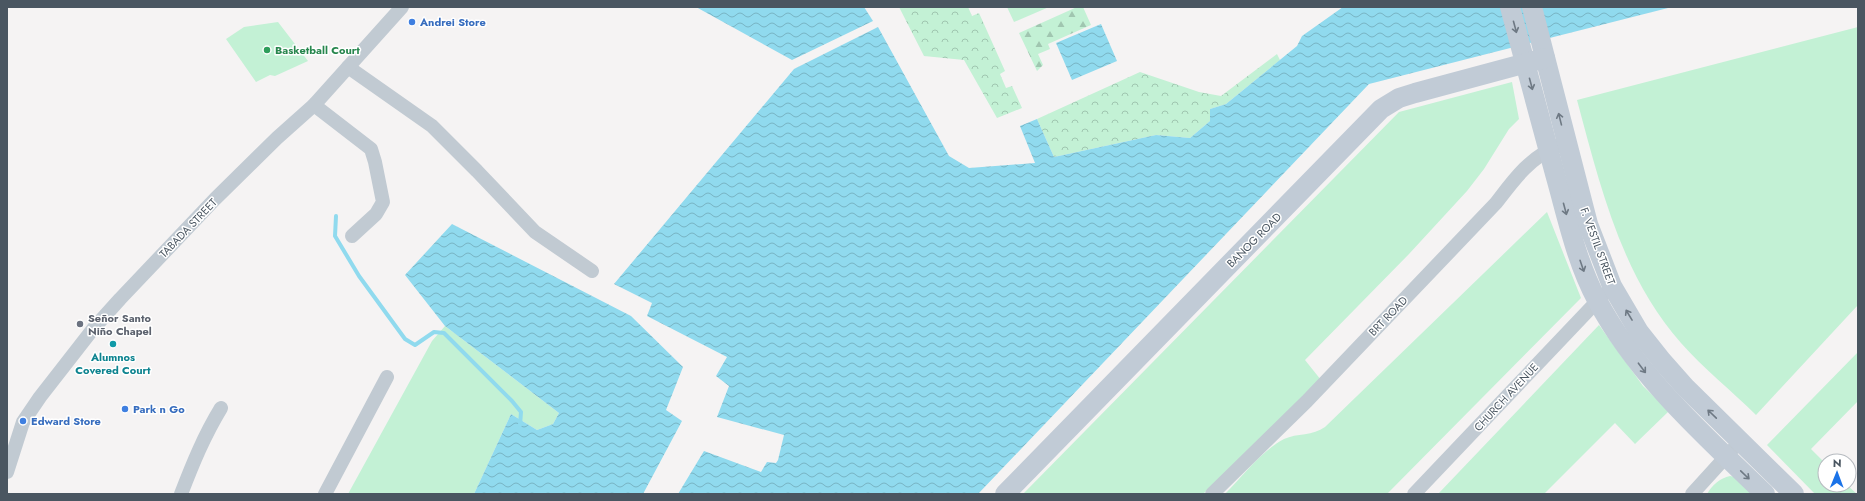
<svg xmlns="http://www.w3.org/2000/svg" width="1865" height="501" viewBox="0 0 1865 501" font-family="Jost,sans-serif">
	<style>
		.grass { fill: #c3f1d5 }
		.forest { fill: url(#forest-firs) }
		.park { fill: url(#park-crowns) }
		.water { fill: url(#water-waves) }
		.lines { fill: none; stroke-linecap: round; stroke-linejoin: round }
		.stream { stroke: #90daee; stroke-width: 4 }
		.street { stroke: #c1cad2; stroke-width: 14 }
		.secondary { stroke: #c1cbd6; stroke-width: 20 }
		.oneway { stroke: #6e7984 }
		.shop-dot { fill: #3f7fe0; stroke: #fff; stroke-width: 1.5 }
		.leisure-dot { fill: #2e9e5b; stroke: #fff; stroke-width: 1.5 }
		.worship-dot { fill: #6b7280; stroke: #fff; stroke-width: 1.5 }
		.culture-dot { fill: #0f9aa8; stroke: #fff; stroke-width: 1.5 }
		.labels { text-anchor: middle; dominant-baseline: central; stroke-width: 3; stroke-linejoin: round; paint-order: stroke }
		.shop-label { font-size: 11px; font-weight: bold; fill: #366cbe; stroke: #fff; text-anchor: start }
		.leisure-label { font-size: 11px; font-weight: bold; fill: #27864d; stroke: #fff; text-anchor: start }
		.street-label { font-size: 11px; fill: #4a5661; stroke: #fff }
		.worship-label { font-size: 11px; font-weight: bold; fill: #5b616d; stroke: #fff; text-anchor: start }
		.culture-label { font-size: 11px; font-weight: bold; fill: #0d838f; stroke: #fff }
	</style>
	<defs>
		<pattern id="forest-firs" width="22" height="20" patternUnits="userSpaceOnUse"><rect width="22" height="20" fill="#c3f1d5"/><path d="M5 1l3.5 6h-7zM16 11l3.5 6h-7z" fill="#a0c6b0"/></pattern>
		<pattern id="park-crowns" width="20" height="18" patternUnits="userSpaceOnUse"><rect width="20" height="18" fill="#c3f1d5"/><path d="M2 6a3 3 0 1 1 6 0M12 15a3 3 0 1 1 6 0" fill="none" stroke="#a0c6b0"/></pattern>
		<pattern id="water-waves" width="16" height="10" patternUnits="userSpaceOnUse"><rect width="16" height="10" fill="#90daee"/><path d="M0 5q4-4 8 0t8 0" fill="none" stroke="#78b4c4"/></pattern>
	</defs>
	<rect width="100%" height="100%" fill="#f5f3f3"/>
	<g class="grass">
		<path d="M 1007,7 L 1049,7 L 1014,22 Z"/>
		<path d="M 278,22 L 308,61 L 275,76 L 270,75 L 256,82 L 226,39 L 244,27 Z"/>
		<path d="M 1858,27 L 1858,305 L 1756,415 C 1732,391 1703,368 1681,343 C 1621,275 1600,185 1577,100 Z"/>
		<path d="M 1512,82 L 1519,119 L 1509,129 L 1484,169 L 1467,191 L 1409,254 L 1305,360 L 1321,380 L 1203,494 L 1023,494 L 1399,112 Z"/>
		<path d="M 1547,212 L 1581,298 L 1387,494 L 1225,494 C 1243,476 1261,451 1284,439 C 1297,433 1313,436 1325,427 Z"/>
		<path d="M 1599,325 L 1643,386 L 1669,411 L 1635,444 L 1615,423 L 1544,494 L 1438,494 Z"/>
		<path d="M 445,326 L 559,413 L 553,424 L 537,430 L 511,414 L 474,494 L 348,494 L 432,341 Z"/>
		<path d="M 1858,352 L 1858,401 L 1811,449 L 1825,463 L 1825,485 L 1847,485 L 1857,494 L 1815,494 L 1767,445 Z"/>
		<path d="M 1730,476 L 1735,477 L 1752,494 L 1707,494 C 1712,485 1720,478 1730,476 Z"/>
	</g>
	<path class="forest" d="M 1077,7 L 1083,7 L 1091,25 L 1048,44 L 1050,49 L 1038,54 L 1043,65 L 1037,71 L 1019,33 Z"/>
	<g class="park">
		<path d="M 899,7 L 968,7 L 972,16 L 979,13 L 1005,71 L 1000,74 L 1006,88 L 1012,86 L 1022,108 L 997,118 L 964,60 L 924,56 Z"/>
		<path d="M 1277,54 L 1280,60 L 1226,104 L 1210,109 L 1210,121 L 1190,138 L 1156,135 L 1054,157 L 1037,119 L 1140,72 L 1199,92 L 1221,96 Z"/>
	</g>
	<g class="water">
		<path d="M 696,7 L 864,7 L 873,21 L 792,60 Z"/>
		<path d="M 1343,7 L 1672,7 L 1369,84 L 978,494 L 678,494 L 704,451 L 761,472 L 767,462 L 776,463 L 778,460 L 784,435 L 717,417 L 729,386 L 716,376 L 727,357 L 647,316 L 652,303 L 614,284 L 794,69 L 878,27 L 949,156 L 969,168 L 1035,163 L 1020,126 L 1037,119 L 1054,157 L 1156,135 L 1190,138 L 1210,121 L 1210,109 L 1226,104 L 1297,46 L 1302,36 Z"/>
		<path d="M 1101,24 L 1117,61 L 1072,80 L 1056,43 Z"/>
		<path d="M 452,224 L 631,316 L 683,367 L 666,410 L 682,421 L 643,494 L 474,494 L 511,414 L 537,430 L 553,424 L 559,413 L 445,326 L 405,275 Z"/>
	</g>
	<g class="lines">
		<path class="stream" d="M 336,216 L 335,236 L 359,276 L 405,339 L 415,345 L 434,332 L 444,333 L 512,401 L 521,412 L 520,425"/>
		<g class="street">
			<path d="M 348,67 L 432,126 L 477,171 L 535,232 L 592,271"/>
			<path d="M 314,105 L 371,149 L 375,162 L 383,202 L 376,214 L 352,236"/>
			<path d="M 7,472 L 23,422 L 40,397 L 93,329 L 120,299 L 215,199 L 277,138 L 314,105 L 402,7"/>
			<path d="M 181,494 C 193,463 204,436 221,408"/>
			<path d="M 325,494 L 387,377"/>
			<path d="M 1212,494 L 1307,401 L 1496,203 C 1513,181 1529,158 1556,147"/>
			<path d="M 1414,494 L 1603,295"/>
			<path d="M 1692,494 L 1732,450"/>
		</g>
		<g class="secondary">
			<path d="M 1510,7 C 1525,63 1540,118 1555,174 C 1567,216 1576,261 1597,300 C 1638,377 1704,435 1765,494"/>
			<path d="M 1532,7 L 1588,224 L 1612,286 L 1639,332 L 1662,361 L 1685,387 L 1794,494"/>
			<path d="M 1005,494 L 1381,109 L 1399,98 L 1415,93 L 1545,58"/>
		</g>
	</g>
	<defs><path id="oneway-shaft" d="M-6 0H5M1.5-3L5.5 0L1.5 3" fill="none" stroke-width="1.6" stroke-linecap="round" stroke-linejoin="round"/></defs>
	<g class="oneway">
		<use href="#oneway-shaft" transform="translate(1515 27) rotate(75)"/>
		<use href="#oneway-shaft" transform="translate(1531 84) rotate(75)"/>
		<use href="#oneway-shaft" transform="translate(1560 119) rotate(-104)"/>
		<use href="#oneway-shaft" transform="translate(1565 209) rotate(75)"/>
		<use href="#oneway-shaft" transform="translate(1582 266) rotate(71)"/>
		<use href="#oneway-shaft" transform="translate(1629 315) rotate(-121)"/>
		<use href="#oneway-shaft" transform="translate(1642 368) rotate(53)"/>
		<use href="#oneway-shaft" transform="translate(1712 414) rotate(-136)"/>
		<use href="#oneway-shaft" transform="translate(1745 475) rotate(44)"/>
	</g>
	<g class="shop-dot">
		<circle cx="412" cy="22" r="4"/>
		<circle cx="125" cy="409" r="4"/>
		<circle cx="23" cy="421" r="4"/>
	</g>
	<circle class="leisure-dot" cx="267" cy="50" r="4"/>
	<circle class="worship-dot" cx="80" cy="324" r="4"/>
	<circle class="culture-dot" cx="113" cy="344" r="4"/>
	<g class="labels">
		<g class="shop-label">
			<text x="420" y="22">Andrei Store</text>
			<text x="133" y="409">Park n Go</text>
			<text x="31" y="421">Edward Store</text>
		</g>
		<g class="leisure-label">
			<text x="275" y="50">Basketball Court</text>
		</g>
		<g class="street-label">
			<text transform="translate(188 228) rotate(-46)">TABADA STREET</text>
			<text transform="translate(1254 240) rotate(-45)">BANOG ROAD</text>
			<text transform="translate(1598 246) rotate(70)">F. VESTIL STREET</text>
			<text transform="translate(1388 316) rotate(-46)">BRT ROAD</text>
			<text transform="translate(1506 397) rotate(-47)">CHURCH AVENUE</text>
		</g>
		<g class="worship-label">
			<text x="88" y="318">Señor Santo<tspan x="88" dy="13">Niño Chapel</tspan></text>
		</g>
		<g class="culture-label">
			<text x="113" y="357">Alumnos<tspan x="113" dy="13">Covered Court</tspan></text>
		</g>
	</g>
	<rect width="1865" height="501" fill="none" stroke="#4a5661" stroke-width="16"/>
	<g transform="translate(1837 473) rotate(1)"><circle r="19" fill="#ffffff" stroke="#b7bbc0"/>
	<path d="M0-3L7 15L0 10L-7 15Z" fill="#1a73e8"/>
	<text y="-6" font-size="11" font-weight="bold" text-anchor="middle" fill="#4a5661">N</text>
	</g>
</svg>
